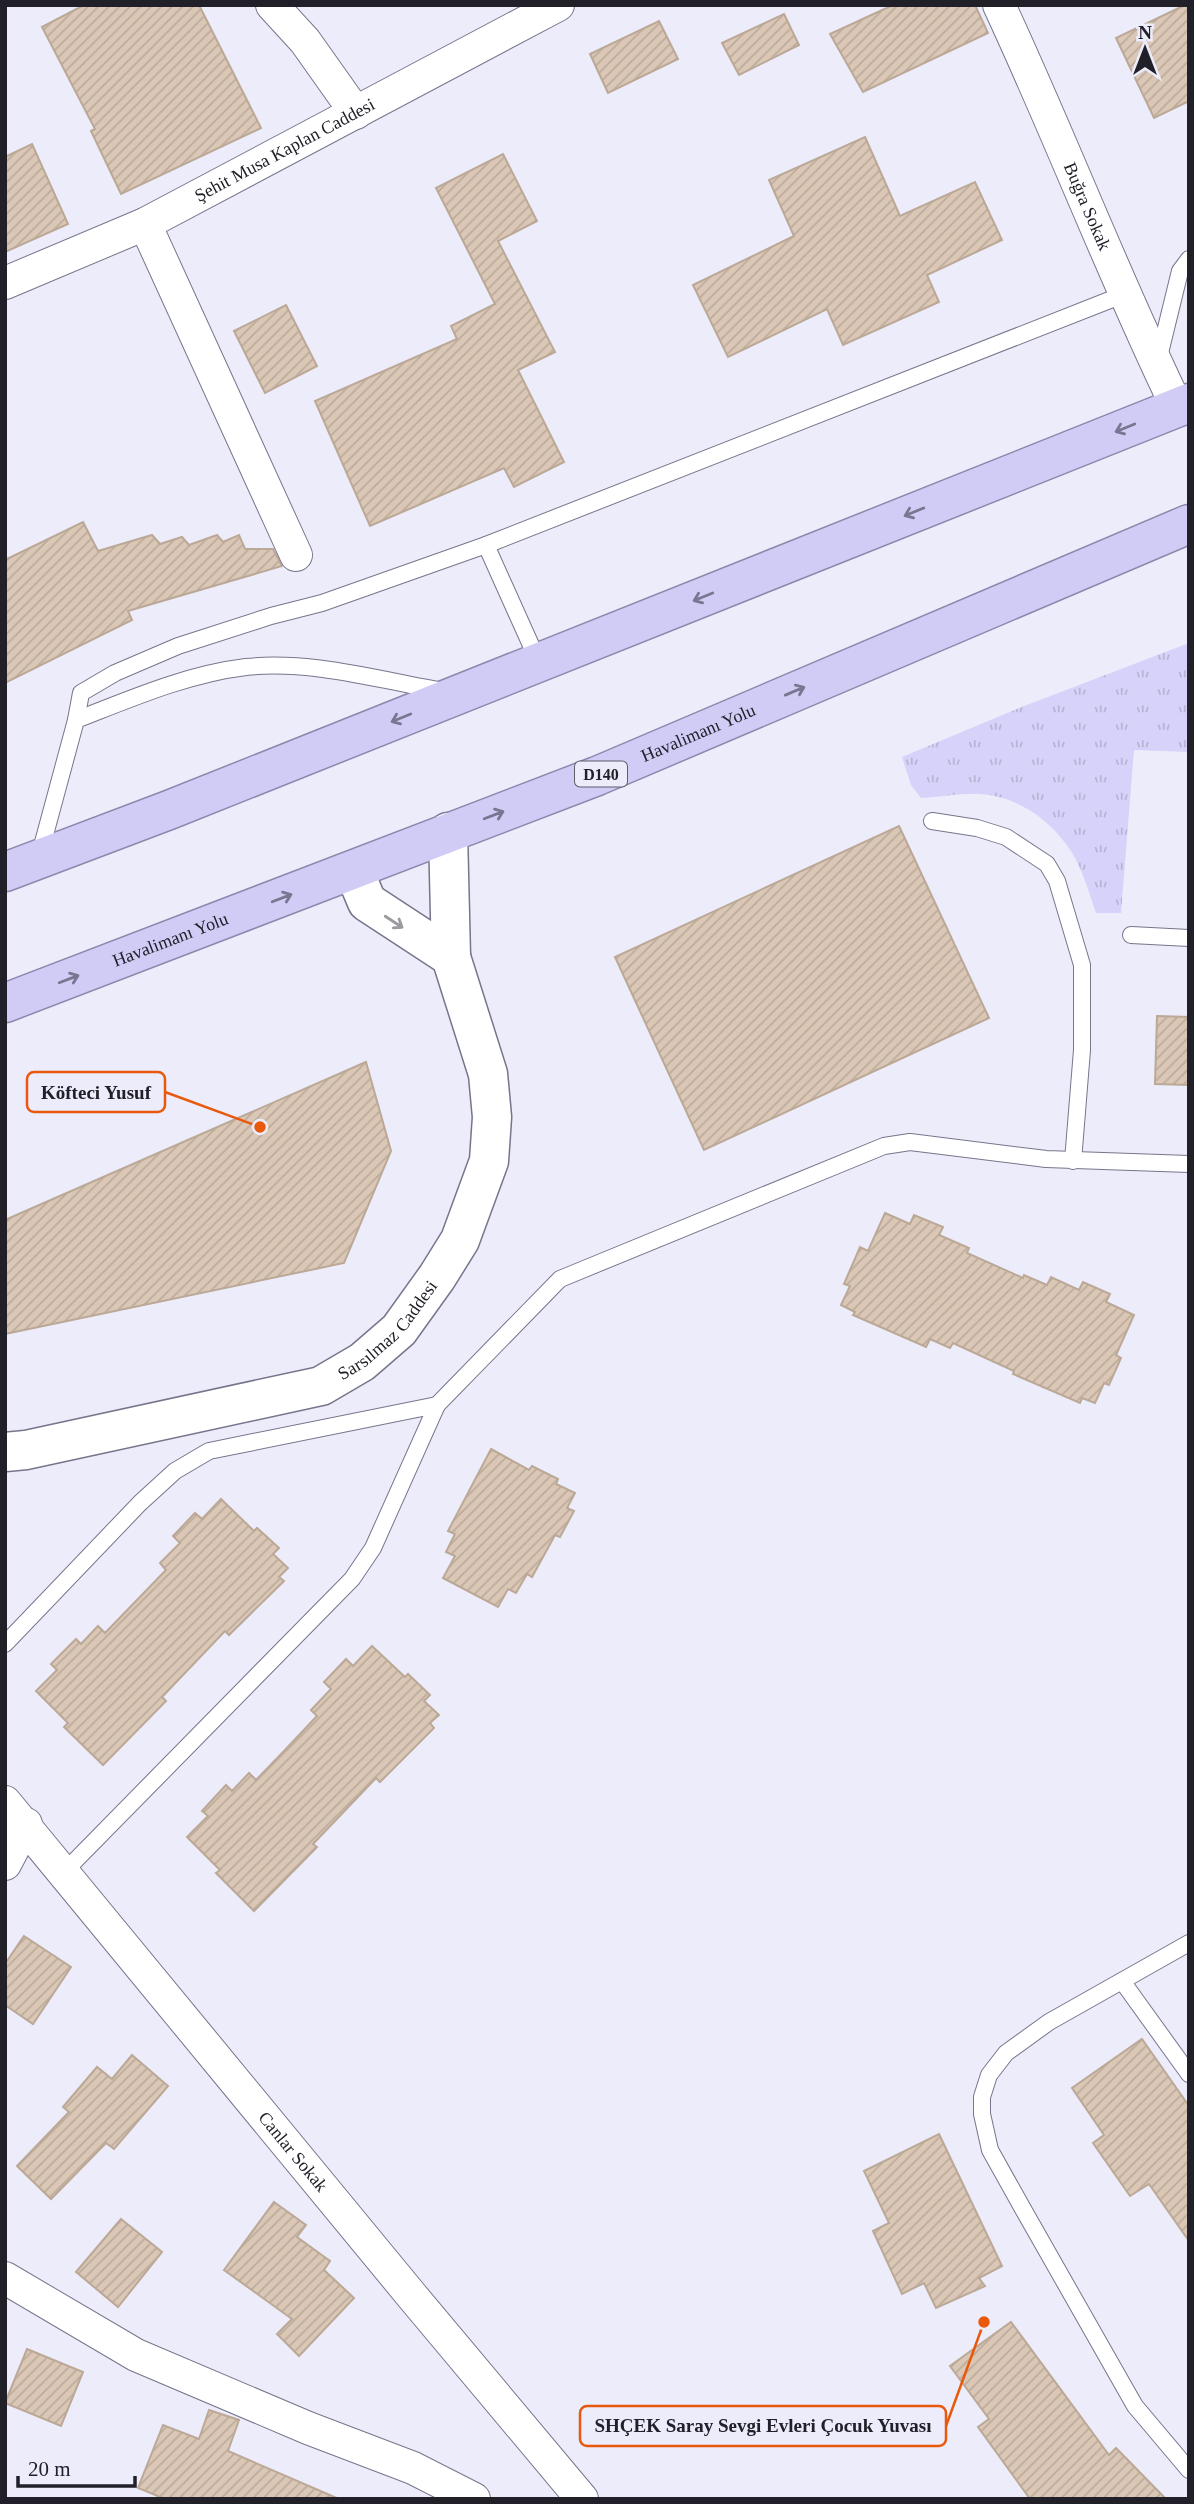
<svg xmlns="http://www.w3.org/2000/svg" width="1194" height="2504" viewBox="0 0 1194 2504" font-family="'Times New Roman',serif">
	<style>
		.park { fill: url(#park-tufts) }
		.building { fill: url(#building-hatch); stroke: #bba896; stroke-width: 2 }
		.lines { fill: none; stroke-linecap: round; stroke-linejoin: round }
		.service-casing { stroke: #77758b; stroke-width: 18 }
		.minor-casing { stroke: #77758b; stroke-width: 34 }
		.tertiary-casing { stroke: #77758b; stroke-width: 41 }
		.trunk-casing { stroke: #8c88ac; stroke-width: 41 }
		.service { stroke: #fff; stroke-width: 16 }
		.minor { stroke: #fff; stroke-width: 32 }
		.tertiary { stroke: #fff; stroke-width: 38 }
		.trunk { stroke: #d0ccf6; stroke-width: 38 }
		.oneway { stroke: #787690 }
		.oneway2 { stroke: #9b9b9f }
		.labels { text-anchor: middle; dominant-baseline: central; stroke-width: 5; stroke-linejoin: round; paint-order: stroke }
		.shield { fill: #edecfb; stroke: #5e5d68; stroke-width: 2 }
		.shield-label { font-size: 16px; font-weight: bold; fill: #212029 }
		.street-label { font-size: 18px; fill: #212029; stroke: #edecfb }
		.leader { fill: none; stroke: #e8590c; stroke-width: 2.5 }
		.callout-dot { fill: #e8590c; stroke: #edecfb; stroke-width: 2.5 }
		.callout { fill: #edecfb; stroke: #e8590c; stroke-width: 2.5 }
		.callout-label { font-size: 19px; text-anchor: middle; font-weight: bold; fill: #212029 }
	</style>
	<defs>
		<pattern id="park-tufts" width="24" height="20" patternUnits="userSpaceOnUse" patternTransform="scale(1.75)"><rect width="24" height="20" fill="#d6d2f9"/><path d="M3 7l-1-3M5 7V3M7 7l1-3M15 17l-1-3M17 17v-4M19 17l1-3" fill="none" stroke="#b7b4d5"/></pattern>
		<pattern id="building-hatch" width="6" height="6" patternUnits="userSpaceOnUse" patternTransform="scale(1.75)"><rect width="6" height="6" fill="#dbc7b5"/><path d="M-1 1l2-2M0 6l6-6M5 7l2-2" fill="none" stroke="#bcab9c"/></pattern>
	</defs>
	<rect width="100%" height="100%" fill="#edecfb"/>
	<path class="park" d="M 1189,643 L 1189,752 L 1134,750 L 1121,913 L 1096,913 C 1088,890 1081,863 1066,844 C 1046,817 1015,796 980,794 C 961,793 941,797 921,798 L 911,785 L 902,757 L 1019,708 Z"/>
	<g class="building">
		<path d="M 84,5 L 199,5 L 261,128 L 121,194 L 91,131 L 95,129 L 42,27 Z"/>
		<path d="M 893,5 L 975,5 L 988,33 L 863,92 L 830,34 Z"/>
		<path d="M 1185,5 L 1189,5 L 1189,101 L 1154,118 L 1116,38 Z"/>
		<path d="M 784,14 L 799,45 L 739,75 L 722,43 Z"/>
		<path d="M 659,21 L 678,59 L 608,93 L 590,54 Z"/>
		<path d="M 865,137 L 900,216 L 975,182 L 1002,240 L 927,275 L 939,302 L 843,345 L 827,309 L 728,357 L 693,285 L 794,236 L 769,180 Z"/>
		<path d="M 32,144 L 68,224 L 5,252 L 5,157 Z"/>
		<path d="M 503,154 L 537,221 L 498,241 L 555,352 L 518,370 L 564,462 L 514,487 L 504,468 L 370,526 L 315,401 L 457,339 L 451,326 L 495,304 L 436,188 Z"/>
		<path d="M 286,305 L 317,366 L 265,393 L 234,331 Z"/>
		<path d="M 83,522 L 98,551 L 152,535 L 160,544 L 182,537 L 189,545 L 217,535 L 223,542 L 239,535 L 245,549 L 273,549 L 282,566 L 128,611 L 132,620 L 5,683 L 5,560 Z"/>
		<path d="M 899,826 L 989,1018 L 704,1150 L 615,957 Z"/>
		<path d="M 1157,1016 L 1189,1017 L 1189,1085 L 1155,1084 Z"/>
		<path d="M 366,1062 L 391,1151 L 344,1263 L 5,1334 L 5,1220 Z"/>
		<path d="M 885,1213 L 910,1224 L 914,1215 L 943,1227 L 939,1235 L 969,1248 L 967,1253 L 1023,1278 L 1024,1275 L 1047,1285 L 1051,1277 L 1079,1290 L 1083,1282 L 1110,1294 L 1106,1302 L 1134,1315 L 1116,1355 L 1121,1358 L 1109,1385 L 1104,1383 L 1095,1403 L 1082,1398 L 1080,1403 L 1013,1374 L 1014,1371 L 953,1343 L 950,1348 L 930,1339 L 926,1347 L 853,1315 L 855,1312 L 841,1305 L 850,1286 L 844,1284 L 860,1247 L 868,1251 Z"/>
		<path d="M 491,1449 L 529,1470 L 532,1466 L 558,1479 L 556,1484 L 575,1493 L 567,1508 L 574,1511 L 560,1537 L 555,1535 L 532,1577 L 527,1574 L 516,1593 L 508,1589 L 498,1607 L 443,1578 L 455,1556 L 446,1552 L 455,1534 L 448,1531 Z"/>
		<path d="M 221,1499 L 254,1531 L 257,1528 L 279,1548 L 273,1554 L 288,1568 L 279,1577 L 284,1581 L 229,1635 L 225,1631 L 162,1697 L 166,1701 L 103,1765 L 64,1727 L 68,1723 L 36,1691 L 57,1670 L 51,1664 L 76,1639 L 81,1644 L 98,1626 L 105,1633 L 166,1570 L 160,1563 L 180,1543 L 173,1536 L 195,1513 L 202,1519 Z"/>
		<path d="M 372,1646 L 405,1677 L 408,1674 L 430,1695 L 424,1701 L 439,1715 L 430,1723 L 434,1728 L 380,1782 L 376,1778 L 313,1844 L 317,1847 L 254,1911 L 216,1873 L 220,1870 L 187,1837 L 208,1816 L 202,1811 L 226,1785 L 232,1791 L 249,1773 L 256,1780 L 284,1751 L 317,1716 L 311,1710 L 331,1689 L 324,1682 L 346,1659 L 353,1666 Z"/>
		<path d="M 24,1936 L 71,1967 L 33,2024 L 5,2005 L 5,1964 Z"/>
		<path d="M 1142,2039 L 1189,2106 L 1189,2241 L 1149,2184 L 1130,2196 L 1093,2143 L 1104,2135 L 1072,2088 Z"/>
		<path d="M 132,2055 L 168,2086 L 114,2149 L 106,2143 L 51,2199 L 17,2166 L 69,2112 L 63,2107 L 97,2067 L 112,2079 Z"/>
		<path d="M 939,2134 L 1002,2266 L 979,2278 L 985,2286 L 936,2308 L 924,2283 L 902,2294 L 873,2231 L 889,2223 L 864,2171 Z"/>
		<path d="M 274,2202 L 306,2225 L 297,2237 L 330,2261 L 324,2270 L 354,2298 L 299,2356 L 277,2334 L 292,2319 L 224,2270 Z"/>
		<path d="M 121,2219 L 162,2252 L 118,2307 L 76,2272 Z"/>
		<path d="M 1011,2322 L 1109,2455 L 1116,2448 L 1166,2499 L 1030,2499 L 978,2427 L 989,2419 L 950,2366 Z"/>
		<path d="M 27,2349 L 83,2372 L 61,2426 L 5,2403 Z"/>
		<path d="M 209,2410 L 239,2420 L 228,2451 L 339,2499 L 165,2499 L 138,2488 L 163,2425 L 199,2439 Z"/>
	</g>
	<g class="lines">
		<g class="service-casing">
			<g id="service">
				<path d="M 1158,361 L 1180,271 L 1189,259"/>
				<path d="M 486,545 L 539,663"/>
				<path d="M 76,720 L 81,693 L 115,673 L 178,646 L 271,616 L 322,603 L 486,545 L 1125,294"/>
				<path d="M 932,821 L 977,828 L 1006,837 L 1047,864 L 1057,881 L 1082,965 L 1082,1050 L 1073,1161"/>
				<path d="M 39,857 L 76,720 C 130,699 187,674 246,667 C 311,660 379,680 443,691"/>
				<path d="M 1131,935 L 1189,938"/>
				<path d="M 437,1405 L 560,1279 L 884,1146 L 910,1142 L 1046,1159 L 1189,1164"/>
				<path d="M 5,1644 L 140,1503 L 175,1471 L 209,1451 L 437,1405 L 373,1548 L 352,1579 L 64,1872"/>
				<path d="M 1189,1943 L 1049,2022 L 1006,2053 L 989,2075 L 982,2097 L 982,2114 L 990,2150 L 1023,2209 L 1135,2406 L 1189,2470"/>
				<path d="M 1122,1981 L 1189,2074"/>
			</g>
		</g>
		<g class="minor-casing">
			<g id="minor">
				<path d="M 272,5 L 305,41 L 356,113"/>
				<path id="s1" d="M 999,5 C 1061,138 1113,275 1177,407"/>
				<path d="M 145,224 L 296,555"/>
				<path id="s2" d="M 5,283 L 145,224 L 558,5"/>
				<path id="s3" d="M 5,1802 L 412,2296 L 582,2499"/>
				<path d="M 5,1864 L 26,1824"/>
				<path d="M 5,2278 L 136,2355 L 308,2428 L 413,2468 L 474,2499"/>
			</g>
		</g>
		<g class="tertiary-casing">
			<g id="tertiary">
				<path d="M 354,871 L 367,902 L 451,957 L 448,832"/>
				<path id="s4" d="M 5,1452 L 26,1450 L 321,1386 L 362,1362 L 399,1330 L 437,1277 L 460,1240 L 489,1161 L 492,1117 L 488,1074 L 451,957"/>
			</g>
		</g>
		<g class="trunk-casing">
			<g id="trunk">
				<path d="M 5,872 L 169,810 L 1189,403"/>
				<path id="s5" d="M 5,1003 L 597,776 L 1189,524"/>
			</g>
		</g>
		<use href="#service" class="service"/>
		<use href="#minor" class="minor"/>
		<use href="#tertiary" class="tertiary"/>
		<use href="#trunk" class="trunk"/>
	</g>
	<defs><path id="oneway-shaft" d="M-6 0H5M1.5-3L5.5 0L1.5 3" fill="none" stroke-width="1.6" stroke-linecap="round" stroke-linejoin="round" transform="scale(1.75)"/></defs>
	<g class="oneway">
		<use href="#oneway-shaft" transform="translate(1125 428) rotate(158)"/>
		<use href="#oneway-shaft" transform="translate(914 512) rotate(158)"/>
		<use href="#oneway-shaft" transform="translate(703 597) rotate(158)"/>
		<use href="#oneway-shaft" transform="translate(795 691) rotate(-23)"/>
		<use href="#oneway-shaft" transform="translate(401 718) rotate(158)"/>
		<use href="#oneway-shaft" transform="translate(494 815) rotate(-21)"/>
		<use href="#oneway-shaft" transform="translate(282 898) rotate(-21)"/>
		<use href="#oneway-shaft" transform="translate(69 979) rotate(-21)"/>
	</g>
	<use class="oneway2" href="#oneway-shaft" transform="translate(394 922) rotate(33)"/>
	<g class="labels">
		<rect class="shield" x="575" y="761.5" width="52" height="25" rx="5"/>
		<g class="shield-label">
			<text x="601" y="774">D140</text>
		</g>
		<g class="street-label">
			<text stroke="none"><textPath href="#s2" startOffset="310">Şehit Musa Kaplan Caddesi</textPath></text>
			<text stroke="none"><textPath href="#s1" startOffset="220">Buğra Sokak</textPath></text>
			<text stroke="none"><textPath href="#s5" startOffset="744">Havalimanı Yolu</textPath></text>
			<text stroke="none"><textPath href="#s5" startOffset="177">Havalimanı Yolu</textPath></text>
			<text stroke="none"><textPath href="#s4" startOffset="411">Sarsılmaz Caddesi</textPath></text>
			<text stroke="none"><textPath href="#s3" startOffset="453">Canlar Sokak</textPath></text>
		</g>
	</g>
	<path class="leader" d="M260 1127L165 1092M984 2322L946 2426"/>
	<g class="callout-dot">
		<circle cx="260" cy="1127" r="7"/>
		<circle cx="984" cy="2322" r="7"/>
	</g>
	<g class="callout">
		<rect x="27" y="1072" width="138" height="40" rx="7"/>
		<rect x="580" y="2406" width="366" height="40" rx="7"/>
	</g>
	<g class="callout-label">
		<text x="96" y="1099">Köfteci Yusuf</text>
		<text x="763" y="2432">SHÇEK Saray Sevgi Evleri Çocuk Yuvası</text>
	</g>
	<rect width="1194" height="2504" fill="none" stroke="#212029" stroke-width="14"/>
	<g transform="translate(1145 49)" stroke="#edecfb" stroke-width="5" paint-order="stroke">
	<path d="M0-5L12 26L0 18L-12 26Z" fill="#212029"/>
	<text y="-10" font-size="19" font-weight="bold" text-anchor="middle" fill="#212029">N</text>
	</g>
	<path d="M18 2476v10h117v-10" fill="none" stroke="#212029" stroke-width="3.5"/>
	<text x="28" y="2476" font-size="21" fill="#212029" stroke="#edecfb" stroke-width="5" paint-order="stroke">20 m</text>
</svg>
